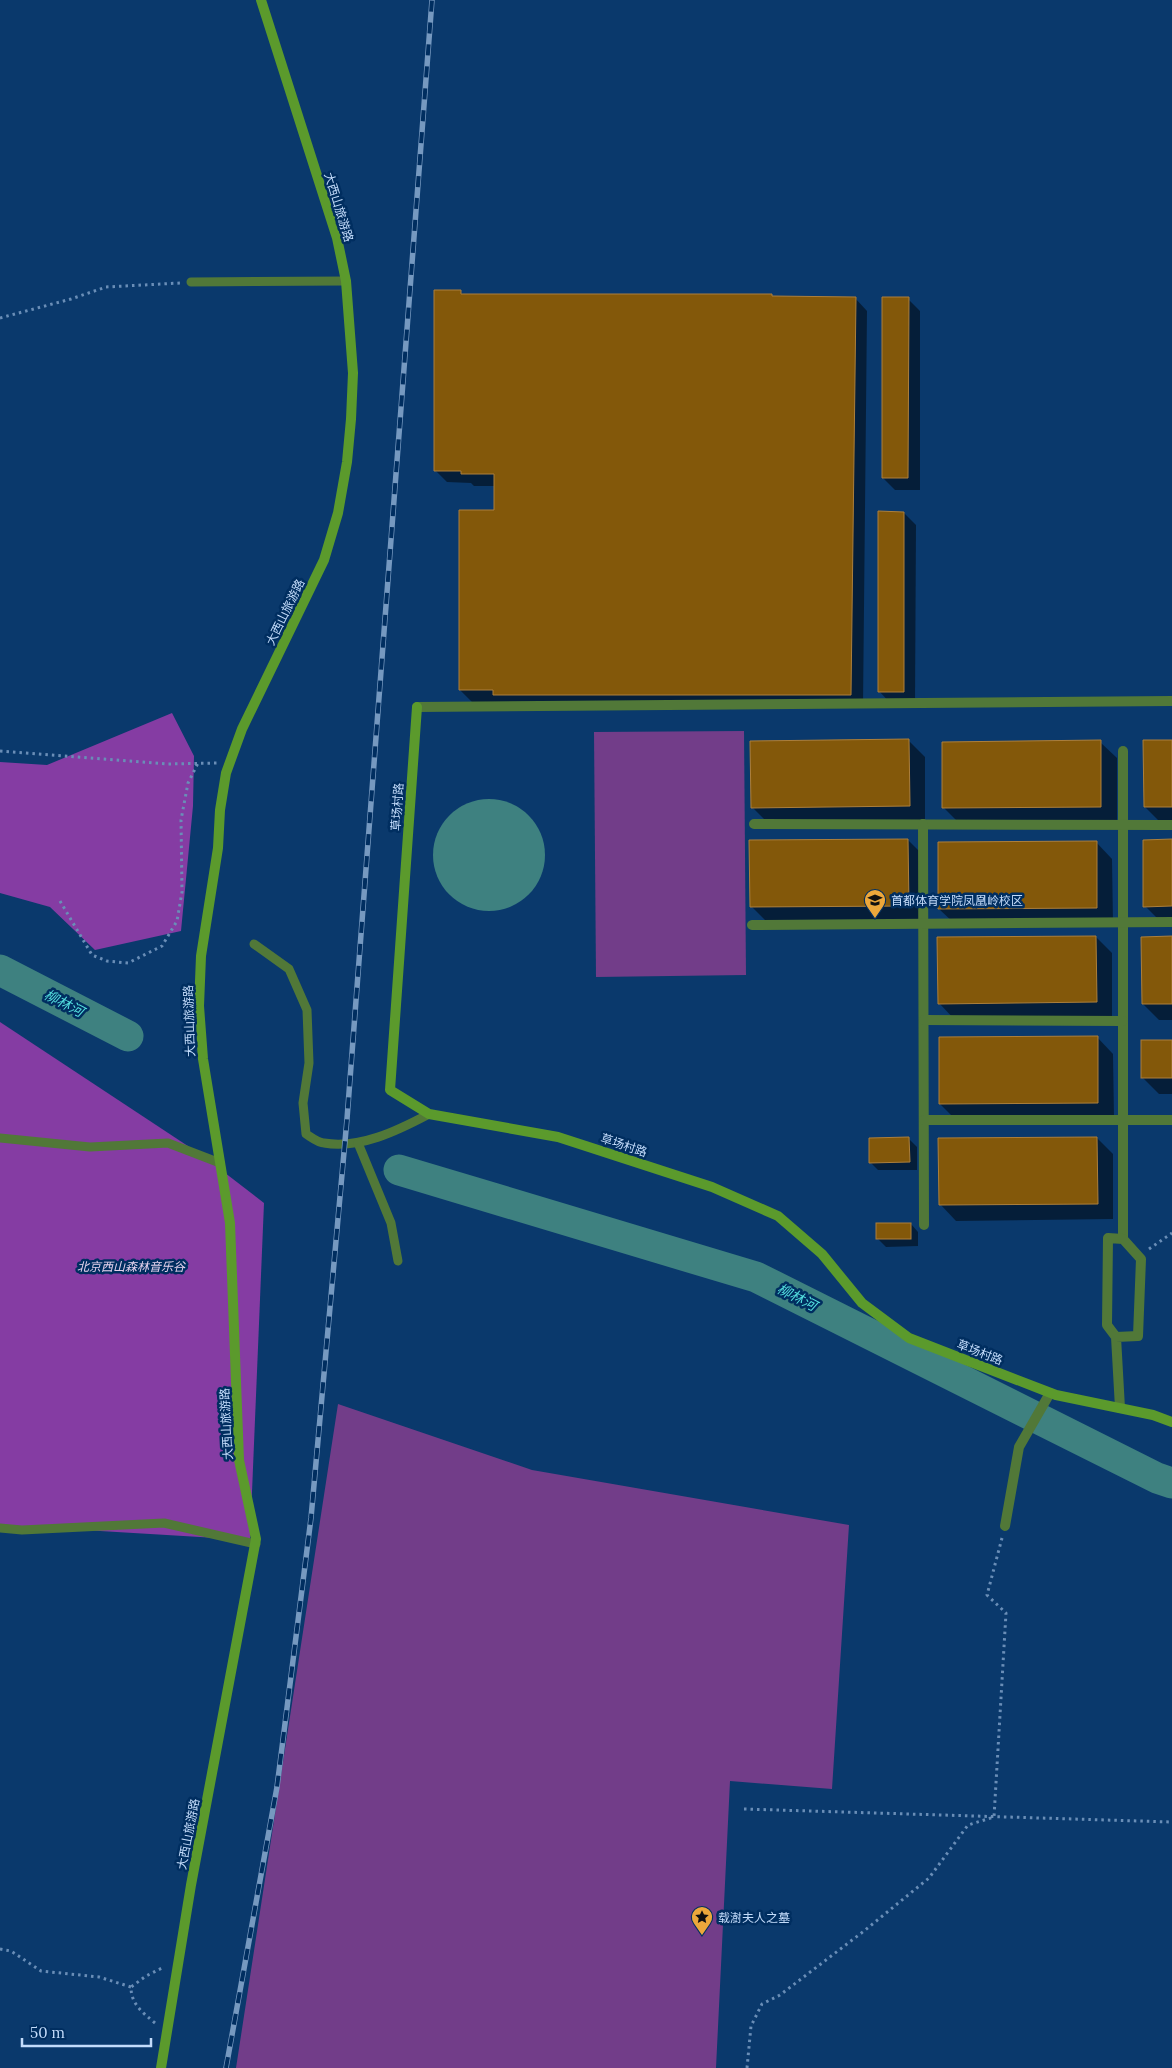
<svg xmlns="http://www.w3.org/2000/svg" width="1172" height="2068" viewBox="0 0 1172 2068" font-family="Lora,'Noto Sans SC',serif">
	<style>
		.green { fill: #723d89 }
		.forest { fill: #853ca3 }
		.water { fill: #3e8180 }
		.shadow { fill: #0007 }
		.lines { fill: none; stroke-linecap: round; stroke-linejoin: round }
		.river { stroke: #3e8180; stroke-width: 31 }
		.building { fill: #83580a; stroke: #ac7f3c }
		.path { stroke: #6a8eb7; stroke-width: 3; stroke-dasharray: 2.5 4; stroke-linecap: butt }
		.lane { stroke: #517838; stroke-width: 9 }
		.street { stroke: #517838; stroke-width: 10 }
		.secondary { stroke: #5b9a2c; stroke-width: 10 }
		.rail-casing { stroke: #7699c0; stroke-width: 5.5 }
		.rail { stroke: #002e60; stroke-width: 4; stroke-dasharray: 11; stroke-linecap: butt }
		.labels { text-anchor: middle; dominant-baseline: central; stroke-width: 5; stroke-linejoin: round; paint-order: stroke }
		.street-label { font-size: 12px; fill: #c3dcfb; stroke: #002e60 }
		.poi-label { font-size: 12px; fill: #c3dcfb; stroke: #002e60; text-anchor: start }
		.park-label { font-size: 12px; font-style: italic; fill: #e5d3ed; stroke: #002e60 }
		.water-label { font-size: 14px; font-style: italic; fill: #54e0df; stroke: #002e60 }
	</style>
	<rect width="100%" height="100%" fill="#0a396c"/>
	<g class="green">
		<path d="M 744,731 L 746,975 L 596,977 L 594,732 Z"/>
		<path d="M 338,1404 L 532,1470 L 849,1525 L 832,1789 L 730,1781 L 716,2068 L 236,2068 Z"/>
	</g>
	<g class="forest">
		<path d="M 172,713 L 194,756 L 193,806 L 181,931 L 95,950 L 50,907 L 0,893 L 0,762 L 47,765 Z"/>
		<path d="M 0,1022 L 203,1156 L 264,1203 L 250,1540 L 0,1525 Z"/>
	</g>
	<circle class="water" cx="489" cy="855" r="56"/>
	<g class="shadow">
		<path d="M 460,292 L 464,295 L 772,296 L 774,297 L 855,298 L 867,311 L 863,707 L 472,702 L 460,690 L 495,511 L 495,486 L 474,486 L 471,483 L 447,482 L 435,470 Z"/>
		<path d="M 908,299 L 920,311 L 920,490 L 895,490 L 883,478 Z"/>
		<path d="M 904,513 L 916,525 L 915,704 L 891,704 L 879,691 Z"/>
		<path d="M 909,741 L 925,757 L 925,822 L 768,823 L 752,807 Z"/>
		<path d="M 1172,741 L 1172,823 L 1161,823 L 1145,807 Z"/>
		<path d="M 1100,742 L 1117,758 L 1117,823 L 960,824 L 944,808 Z"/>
		<path d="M 908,840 L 924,856 L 924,921 L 767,922 L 751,906 Z"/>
		<path d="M 1172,841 L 1172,922 L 1161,922 L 1145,906 Z"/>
		<path d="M 1096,842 L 1112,859 L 1113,924 L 956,925 L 939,909 Z"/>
		<path d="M 1096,937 L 1112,953 L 1112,1018 L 955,1020 L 939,1003 Z"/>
		<path d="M 1172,938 L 1172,1020 L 1159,1020 L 1143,1004 Z"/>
		<path d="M 1097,1037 L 1113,1054 L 1114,1119 L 956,1120 L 940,1104 Z"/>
		<path d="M 1172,1041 L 1172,1094 L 1159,1094 L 1142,1077 Z"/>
		<path d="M 1097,1138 L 1113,1154 L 1113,1219 L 956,1221 L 940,1204 Z"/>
		<path d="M 909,1139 L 917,1147 L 917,1170 L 878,1170 L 870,1162 Z"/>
		<path d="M 911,1224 L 918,1232 L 918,1246 L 886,1247 L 878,1239 Z"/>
	</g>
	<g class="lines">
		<g class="river">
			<path d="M 0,970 L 128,1036"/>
			<path d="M 399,1170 L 756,1277 L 1157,1478 L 1172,1483"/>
		</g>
	</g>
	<g class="building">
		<path d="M 434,290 L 461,290 L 461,294 L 772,294 L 772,296 L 856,297 L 851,695 L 493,695 L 493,690 L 459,690 L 459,510 L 494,510 L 494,474 L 461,474 L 461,471 L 434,471 Z"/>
		<path d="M 882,297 L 909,297 L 908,478 L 882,478 Z"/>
		<path d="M 878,511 L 904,512 L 904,692 L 878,692 Z"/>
		<path d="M 909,739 L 910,806 L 751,808 L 750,741 Z"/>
		<path d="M 1101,740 L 1101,807 L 942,808 L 942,742 Z"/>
		<path d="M 1143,740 L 1172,740 L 1172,807 L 1144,807 Z"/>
		<path d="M 908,839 L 909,906 L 750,907 L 749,840 Z"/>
		<path d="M 1172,839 L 1172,906 L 1143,907 L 1143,840 Z"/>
		<path d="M 1097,841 L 1097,908 L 938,909 L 938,842 Z"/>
		<path d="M 1096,936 L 1097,1002 L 938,1004 L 937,937 Z"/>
		<path d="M 1172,936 L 1172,1004 L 1142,1004 L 1141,937 Z"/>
		<path d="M 1098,1036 L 1098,1103 L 939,1104 L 939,1037 Z"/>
		<rect x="1141" y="1040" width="31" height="38"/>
		<path d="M 909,1137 L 910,1162 L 869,1163 L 869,1138 Z"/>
		<path d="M 1097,1137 L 1098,1204 L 939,1205 L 938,1138 Z"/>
		<rect x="876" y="1223" width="35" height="16"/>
	</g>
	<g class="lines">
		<g class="path">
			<path d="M 0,318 L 71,299 L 106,287 L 180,283"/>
			<path d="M 0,751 L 168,764 L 217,763"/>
			<path d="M 60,901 L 92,955 L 107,961 L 128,963 L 162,946 L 177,921 L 182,892 L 181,820 L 188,783 L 198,763"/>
			<path d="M 1149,1249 L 1172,1233"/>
			<path d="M 744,1809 L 1172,1822"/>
			<path d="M 0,1949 L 11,1951 L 41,1971 L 99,1977 L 131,1987"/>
			<path d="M 155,2023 C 142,2012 131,2004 131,1987 L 146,1976 L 164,1967"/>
			<path d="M 747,2068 L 751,2026 L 762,2004 L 780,1995 L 864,1931 L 929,1878 L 968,1825 L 994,1817 L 1006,1613 L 987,1595 L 1002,1538"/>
		</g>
		<g class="lane">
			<path d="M 191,282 L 346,281"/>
			<path d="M 254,944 L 289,969 L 307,1010 L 309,1063 L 303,1103 L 306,1134 C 311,1137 318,1143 324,1143 C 360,1149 397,1131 429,1114"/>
			<path d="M 0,1138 L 90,1147 L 168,1143 L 220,1163"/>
			<path d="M 358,1143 L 391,1223 L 398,1261"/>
			<path d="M 0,1528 L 22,1530 L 164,1523 L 256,1544"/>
		</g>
		<g class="street">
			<path d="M 417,707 L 1172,701"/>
			<path d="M 1123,751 L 1123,1239"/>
			<path d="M 754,824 L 1172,825"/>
			<path d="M 923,824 L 924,1225"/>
			<path d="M 752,925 L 1172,922"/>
			<path d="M 924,1020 L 1123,1021"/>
			<path d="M 924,1120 L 1172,1120"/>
			<path d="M 1116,1337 L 1107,1325 L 1108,1238 L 1123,1239 L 1141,1259 L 1138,1336 L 1116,1337 L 1120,1408"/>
			<path d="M 1005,1526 L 1019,1447 L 1050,1393"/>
		</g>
		<g class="secondary">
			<path d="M 417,707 L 390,1090 L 429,1114 L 558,1137 L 712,1187 L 778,1216 L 822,1254 L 862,1303 L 909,1338 L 1056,1395 L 1153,1415 L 1172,1422"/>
			<path d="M 161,2068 L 191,1885 L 256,1539 L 239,1460 L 230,1223 L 203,1059 L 199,1006 L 201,956 L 218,848 L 220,810 L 226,773 L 242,729 L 324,560 L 338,513 L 347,462 L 351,419 L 353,373 L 346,281 L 337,238 L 261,0"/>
		</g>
		<g class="rail-casing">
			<path id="rail" d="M 226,2068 L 277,1787 L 311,1518 L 347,1119 L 432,0"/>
		</g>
		<use href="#rail" class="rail"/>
	</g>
	<defs>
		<g id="university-pin" transform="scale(1.125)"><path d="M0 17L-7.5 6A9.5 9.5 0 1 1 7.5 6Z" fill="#eda83b" stroke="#002e60"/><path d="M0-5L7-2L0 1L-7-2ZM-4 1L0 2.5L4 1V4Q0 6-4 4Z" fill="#111"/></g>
		<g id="sight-pin" transform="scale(1.125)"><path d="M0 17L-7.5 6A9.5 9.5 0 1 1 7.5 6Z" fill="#eda83b" stroke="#002e60"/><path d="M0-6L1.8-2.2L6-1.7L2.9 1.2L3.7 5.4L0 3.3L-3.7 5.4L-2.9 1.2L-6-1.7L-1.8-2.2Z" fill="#111"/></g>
	</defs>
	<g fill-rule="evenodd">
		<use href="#university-pin" x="875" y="900"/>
		<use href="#sight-pin" x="702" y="1917"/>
	</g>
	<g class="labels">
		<g class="street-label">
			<text transform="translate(339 207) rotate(73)">大西山旅游路</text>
			<text transform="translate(285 612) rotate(-64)">大西山旅游路</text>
			<text transform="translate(397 807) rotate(-86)">草场村路</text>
			<text transform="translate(189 1021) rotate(-92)">大西山旅游路</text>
			<text transform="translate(624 1145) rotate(18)">草场村路</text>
			<text transform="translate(980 1352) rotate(21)">草场村路</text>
			<text transform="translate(226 1424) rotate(-93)">大西山旅游路</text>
			<text transform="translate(188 1834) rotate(-79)">大西山旅游路</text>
		</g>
		<g class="poi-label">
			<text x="891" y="900">首都体育学院凤凰岭校区</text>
			<text x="718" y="1917">载澍夫人之墓</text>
		</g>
		<g class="park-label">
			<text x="131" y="1266">北京西山森林音乐谷</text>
		</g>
		<g class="water-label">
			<text transform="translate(64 1003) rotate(27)">柳林河</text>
			<text transform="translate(797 1297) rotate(27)">柳林河</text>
		</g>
	</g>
	<path d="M22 2038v8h129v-8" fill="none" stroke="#c3dcfb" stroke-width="2.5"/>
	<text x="30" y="2038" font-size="15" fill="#c3dcfb" stroke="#002e60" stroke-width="4" paint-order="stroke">50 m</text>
</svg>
